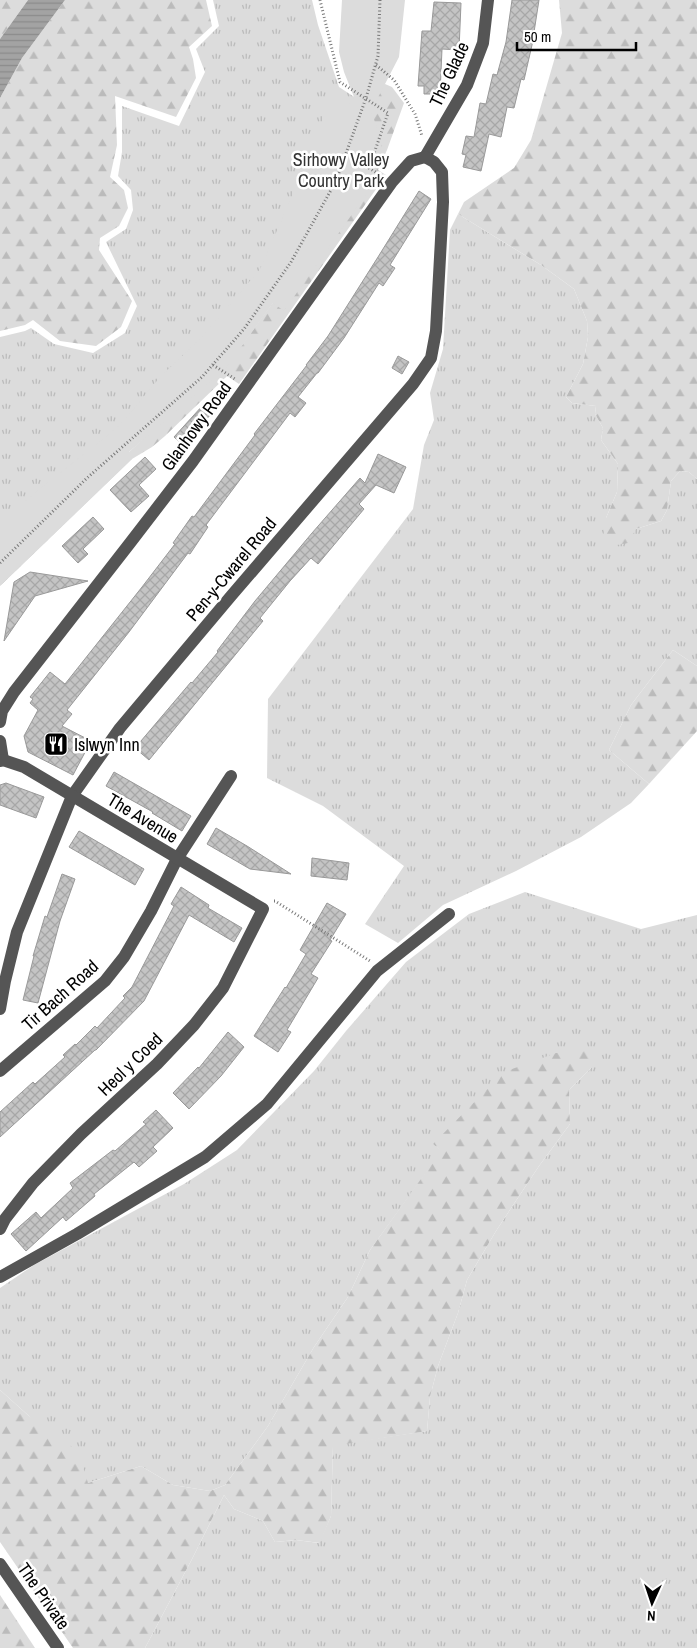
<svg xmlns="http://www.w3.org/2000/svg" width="697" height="1648" viewBox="0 0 697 1648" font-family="'Archivo Narrow',sans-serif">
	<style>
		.grass { fill: url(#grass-tufts) }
		.forest { fill: url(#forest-firs) }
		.park { fill: #dcdcdc }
		.water { fill: url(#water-rules) }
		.building { fill: url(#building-cross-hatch); stroke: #999 }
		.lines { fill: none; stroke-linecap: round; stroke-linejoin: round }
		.path { stroke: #777; stroke-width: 3; stroke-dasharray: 1 2.5; stroke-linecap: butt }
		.minor { stroke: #555; stroke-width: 12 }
		.labels { text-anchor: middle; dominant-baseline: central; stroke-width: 5; stroke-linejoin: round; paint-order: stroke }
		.street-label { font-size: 18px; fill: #000; stroke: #fff }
		.park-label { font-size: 18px; fill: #333; stroke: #fff }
		.poi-label { font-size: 18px; fill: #000; stroke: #fff; text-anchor: start }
	</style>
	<defs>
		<pattern id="grass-tufts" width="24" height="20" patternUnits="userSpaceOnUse" patternTransform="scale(1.25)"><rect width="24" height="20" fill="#dcdcdc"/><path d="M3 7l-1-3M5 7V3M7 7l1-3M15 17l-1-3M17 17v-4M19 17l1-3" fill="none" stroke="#bbb"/></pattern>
		<pattern id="forest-firs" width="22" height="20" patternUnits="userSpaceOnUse" patternTransform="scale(1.25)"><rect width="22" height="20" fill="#dcdcdc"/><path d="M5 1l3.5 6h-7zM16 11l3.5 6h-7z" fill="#bbb"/></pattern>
		<pattern id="water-rules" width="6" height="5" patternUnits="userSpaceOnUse" patternTransform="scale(1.25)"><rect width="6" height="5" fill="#a3a3a3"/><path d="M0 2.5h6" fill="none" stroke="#8b8b8b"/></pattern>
		<pattern id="building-cross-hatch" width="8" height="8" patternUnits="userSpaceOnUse" patternTransform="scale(1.25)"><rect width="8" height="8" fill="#c4c4c4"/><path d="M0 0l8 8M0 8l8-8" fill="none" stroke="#a7a7a7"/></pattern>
	</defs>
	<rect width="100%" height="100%" fill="#fff"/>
	<g class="grass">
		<path d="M 213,0 L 312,0 L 318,25 L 339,87 L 359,100 L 241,323 L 0,547 L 0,337 L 25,331 L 31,328 L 54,344 L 93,353 L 125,333 L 137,306 L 106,242 L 126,229 L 133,210 L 131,190 L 118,176 L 122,152 L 122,106 L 179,126 L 205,72 L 196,49 L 219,26 Z"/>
		<path d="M 458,214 L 541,265 L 574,289 L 587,321 L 588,337 L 583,364 L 566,397 L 572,403 L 596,406 L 595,414 L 603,428 L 601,440 L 618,464 L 617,492 L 606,518 L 636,529 L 661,521 L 667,510 L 671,481 L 680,471 L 689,472 L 697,479 L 697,666 L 673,650 L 631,705 L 609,750 L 649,784 L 631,803 L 581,837 L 516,871 L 443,905 L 398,943 L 365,924 L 404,866 L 323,806 L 267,778 L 268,699 L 413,509 L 424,445 L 434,420 L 430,393 L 443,349 L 450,230 Z"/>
		<path d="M 525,892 L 641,929 L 697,915 L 697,1648 L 145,1648 L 191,1561 L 224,1495 L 234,1509 L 263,1521 L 275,1542 L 296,1540 L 319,1543 L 331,1516 L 333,1445 L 427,1431 L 430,1397 L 438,1366 L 458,1313 L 467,1280 L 496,1231 L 539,1166 L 570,1124 L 569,1090 L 592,1067 L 433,1144 L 442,1151 L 370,1250 L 348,1297 L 314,1347 L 268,1426 L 225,1485 L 210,1491 L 173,1485 L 141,1466 L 88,1483 L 29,1416 L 0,1390 L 0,1288 L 34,1265 L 184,1184 L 237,1150 L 314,1071 L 346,1031 L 406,962 L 469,914 Z"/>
	</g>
	<g class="forest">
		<path d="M 0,0 L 28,0 L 0,39 Z"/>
		<path d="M 65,0 L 206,0 L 212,26 L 189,47 L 193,59 L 196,78 L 176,117 L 115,96 L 117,145 L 110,177 L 124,190 L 128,208 L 119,226 L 100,238 L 99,250 L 132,301 L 121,327 L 96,346 L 60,341 L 33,320 L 25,325 L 0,331 L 0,98 L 22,58 Z"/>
		<path d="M 559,0 L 697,0 L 697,479 L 689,472 L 680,471 L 671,481 L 667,510 L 661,521 L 636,529 L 628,543 L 617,545 L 607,544 L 603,537 L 606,518 L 617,492 L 618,464 L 601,440 L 603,428 L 595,414 L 596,406 L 572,403 L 566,397 L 583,364 L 588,337 L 587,321 L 574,289 L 541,265 L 458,214 L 464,202 L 514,168 L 531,140 L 562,33 Z"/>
		<path d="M 385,84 L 392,87 L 404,103 L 387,150 L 378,170 L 386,175 L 239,384 L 227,376 L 165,436 L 152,447 L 132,459 L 0,586 L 9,564 L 217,370 L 242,345 L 290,279 L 375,87 Z"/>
		<path d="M 673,650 L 697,666 L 697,731 L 649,784 L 609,750 L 631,705 Z"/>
		<path d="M 588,1050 L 597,1055 L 592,1067 L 569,1090 L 570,1124 L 539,1166 L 496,1231 L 467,1280 L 458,1313 L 438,1366 L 430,1397 L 427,1431 L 333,1446 L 331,1516 L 320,1543 L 296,1540 L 275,1542 L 263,1521 L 234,1509 L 224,1495 L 191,1561 L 145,1648 L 73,1648 L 0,1542 L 0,1390 L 29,1416 L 78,1451 L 88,1483 L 141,1466 L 173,1485 L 210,1491 L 225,1485 L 268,1426 L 314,1347 L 348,1297 L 370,1250 L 441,1151 L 433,1144 L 504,1072 L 556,1053 Z"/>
		<path d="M 0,1595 L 35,1648 L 0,1648 Z"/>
	</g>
	<path class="park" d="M 342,0 L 405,0 L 399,57 L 371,111 L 382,142 L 374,183 L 284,311 L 273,303 L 226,368 L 129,452 L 132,459 L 0,586 L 0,528 L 24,502 L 120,425 L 161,376 L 203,336 L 260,269 L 290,201 L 330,101 L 349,105 L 354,97 L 344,72 L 339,52 Z"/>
	<path class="water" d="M 28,0 L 65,0 L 22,58 L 0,98 L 0,39 Z"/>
	<g class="building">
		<path d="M 512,0 L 539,0 L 532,45 L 524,80 L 521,79 L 514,108 L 507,107 L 501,137 L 489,134 L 481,171 L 463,167 L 466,155 L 462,154 L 466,136 L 474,137 L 480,103 L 486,104 L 493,74 L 497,75 L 506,42 Z"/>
		<path d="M 434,2 L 461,3 L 459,50 L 442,49 L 440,94 L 424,94 L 424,86 L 418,86 L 422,31 L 431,31 Z"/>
		<path d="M 419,191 L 431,199 L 390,265 L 395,268 L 383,286 L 379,283 L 344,338 L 318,373 L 317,373 L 298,397 L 306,403 L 295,417 L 290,413 L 206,525 L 208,527 L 190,554 L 188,553 L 129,632 L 67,710 L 72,714 L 62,726 L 91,741 L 73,775 L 28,752 L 24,736 L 38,710 L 30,703 L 33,699 L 30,697 L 50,672 L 65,684 L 142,587 L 175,544 L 173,543 L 192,516 L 194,517 L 255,435 L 254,434 L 307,365 L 306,365 L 328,336 L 378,257 Z"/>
		<path d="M 398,356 L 409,362 L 402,374 L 392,368 Z"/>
		<path d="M 203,405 L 212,413 L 202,424 L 205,427 L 186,448 L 174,437 Z"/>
		<path d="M 378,454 L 406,467 L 394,493 L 376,485 L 359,504 L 364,509 L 318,564 L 311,558 L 290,581 L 260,618 L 263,621 L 149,760 L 135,748 L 191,682 L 192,683 L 218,652 L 217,651 L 255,601 L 312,533 L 360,478 L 365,483 Z"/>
		<path d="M 145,457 L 156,469 L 139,485 L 149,496 L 131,512 L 110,490 Z"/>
		<path d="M 93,517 L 104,529 L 83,549 L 88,554 L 78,563 L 62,546 Z"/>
		<path d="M 30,572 L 88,581 L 35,596 L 4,641 L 14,582 Z"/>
		<path d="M 114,772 L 191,816 L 182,831 L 152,813 L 153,812 L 106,786 Z"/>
		<path d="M 6,783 L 44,797 L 36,818 L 0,805 L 0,785 Z"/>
		<path d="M 216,828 L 247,846 L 291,874 L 250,869 L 207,844 Z"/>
		<path d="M 79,831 L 144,869 L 135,885 L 69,847 Z"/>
		<path d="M 312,858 L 349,863 L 347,880 L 311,876 Z"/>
		<path d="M 62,874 L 75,879 L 60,921 L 38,1003 L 23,1000 L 34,956 L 33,956 L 45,916 L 47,917 Z"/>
		<path d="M 181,887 L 209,905 L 208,908 L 242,928 L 234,942 L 189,915 L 144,1001 L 96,1050 L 95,1050 L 0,1137 L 0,1112 L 33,1082 L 35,1084 L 65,1057 L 63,1055 L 75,1044 L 76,1045 L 95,1026 L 97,1028 L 125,998 L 123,996 L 132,987 L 174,906 L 171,904 Z"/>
		<path d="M 327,903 L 346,914 L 330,940 L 332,941 L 311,974 L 318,978 L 287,1030 L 291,1032 L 278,1052 L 254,1036 L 285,987 L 286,988 L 306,954 L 300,950 Z"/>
		<path d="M 228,1032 L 244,1047 L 221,1076 L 189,1109 L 173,1093 L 198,1067 L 199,1068 Z"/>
		<path d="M 156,1110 L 173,1128 L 153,1147 L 157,1151 L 139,1167 L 134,1162 L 94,1194 L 95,1196 L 66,1221 L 63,1217 L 26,1251 L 11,1234 L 36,1212 L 41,1218 L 73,1188 L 70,1183 L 113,1150 L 115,1151 L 146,1124 L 143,1122 Z"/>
	</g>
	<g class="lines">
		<g class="path">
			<path d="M 320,0 L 340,82 L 388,113 L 369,168 L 382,176"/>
			<path d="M 376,65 L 394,80 L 415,114 L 422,136"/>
			<path d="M 213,365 L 235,379"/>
			<path d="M 0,563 L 87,478 L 202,377 L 244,329 L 291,262 L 336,181 L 366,98 L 378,56 L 380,0"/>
			<path d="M 274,901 L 275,901 L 370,961"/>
		</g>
		<g class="minor">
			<path d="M 425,157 L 467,85 L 483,43 L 488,0"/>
			<path d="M 0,722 L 2,711 L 14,692 L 130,543 L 193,461 L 392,182 L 411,161 L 425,157"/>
			<path d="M 0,741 L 3,760 L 0,761"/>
			<path d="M 0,1009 L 5,981 L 17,932 L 72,796 L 120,728 L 231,596 L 413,384 L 431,358 L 436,331 L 443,202 L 442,172 L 434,162 L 425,157"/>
			<path d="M 0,1071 L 105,981 L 124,957 L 151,911 L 177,859 L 231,776"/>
			<path d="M 0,1229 L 5,1219 L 33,1183 L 81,1134 L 157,1064 L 194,1025 L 223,988 L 263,909 L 24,767 L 3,760"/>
			<path d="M 0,1277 L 77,1234 L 205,1157 L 267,1104 L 377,971 L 449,914"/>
			<path d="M 0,1564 L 58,1648"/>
		</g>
	</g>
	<defs>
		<g id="restaurant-square" transform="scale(1.25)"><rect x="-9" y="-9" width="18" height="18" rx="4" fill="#000" stroke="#fff"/><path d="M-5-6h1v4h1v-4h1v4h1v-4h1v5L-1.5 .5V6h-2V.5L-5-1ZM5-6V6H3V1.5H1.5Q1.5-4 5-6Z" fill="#fff"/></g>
	</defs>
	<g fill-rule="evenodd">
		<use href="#restaurant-square" x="56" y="744"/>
	</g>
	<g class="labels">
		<g class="street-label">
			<text transform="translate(449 74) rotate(-65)">The Glade</text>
			<text transform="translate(196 426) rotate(-54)">Glanhowy Road</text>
			<text transform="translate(231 569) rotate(-50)">Pen-y-Cwarel Road</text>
			<text transform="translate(143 818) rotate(31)">The Avenue</text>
			<text transform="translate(60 995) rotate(-42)">Tir Bach Road</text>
			<text transform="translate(130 1064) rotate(-44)">Heol y Coed</text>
			<text transform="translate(44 1596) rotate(55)">The Private</text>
		</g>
		<g class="park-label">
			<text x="341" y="159">Sirhowy Valley<tspan x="341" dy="21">Country Park</tspan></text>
		</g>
		<g class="poi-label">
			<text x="74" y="744">Islwyn Inn</text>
		</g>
	</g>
	<g transform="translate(652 1603) rotate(183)" stroke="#ffffff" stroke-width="4" paint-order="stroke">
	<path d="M0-4L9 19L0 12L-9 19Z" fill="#000000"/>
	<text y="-8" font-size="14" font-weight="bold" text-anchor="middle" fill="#000000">N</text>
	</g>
	<path d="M517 42v8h119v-8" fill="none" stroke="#000000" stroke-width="2.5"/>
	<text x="524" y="42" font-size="15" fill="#000000" stroke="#ffffff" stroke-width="4" paint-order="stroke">50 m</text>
</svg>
